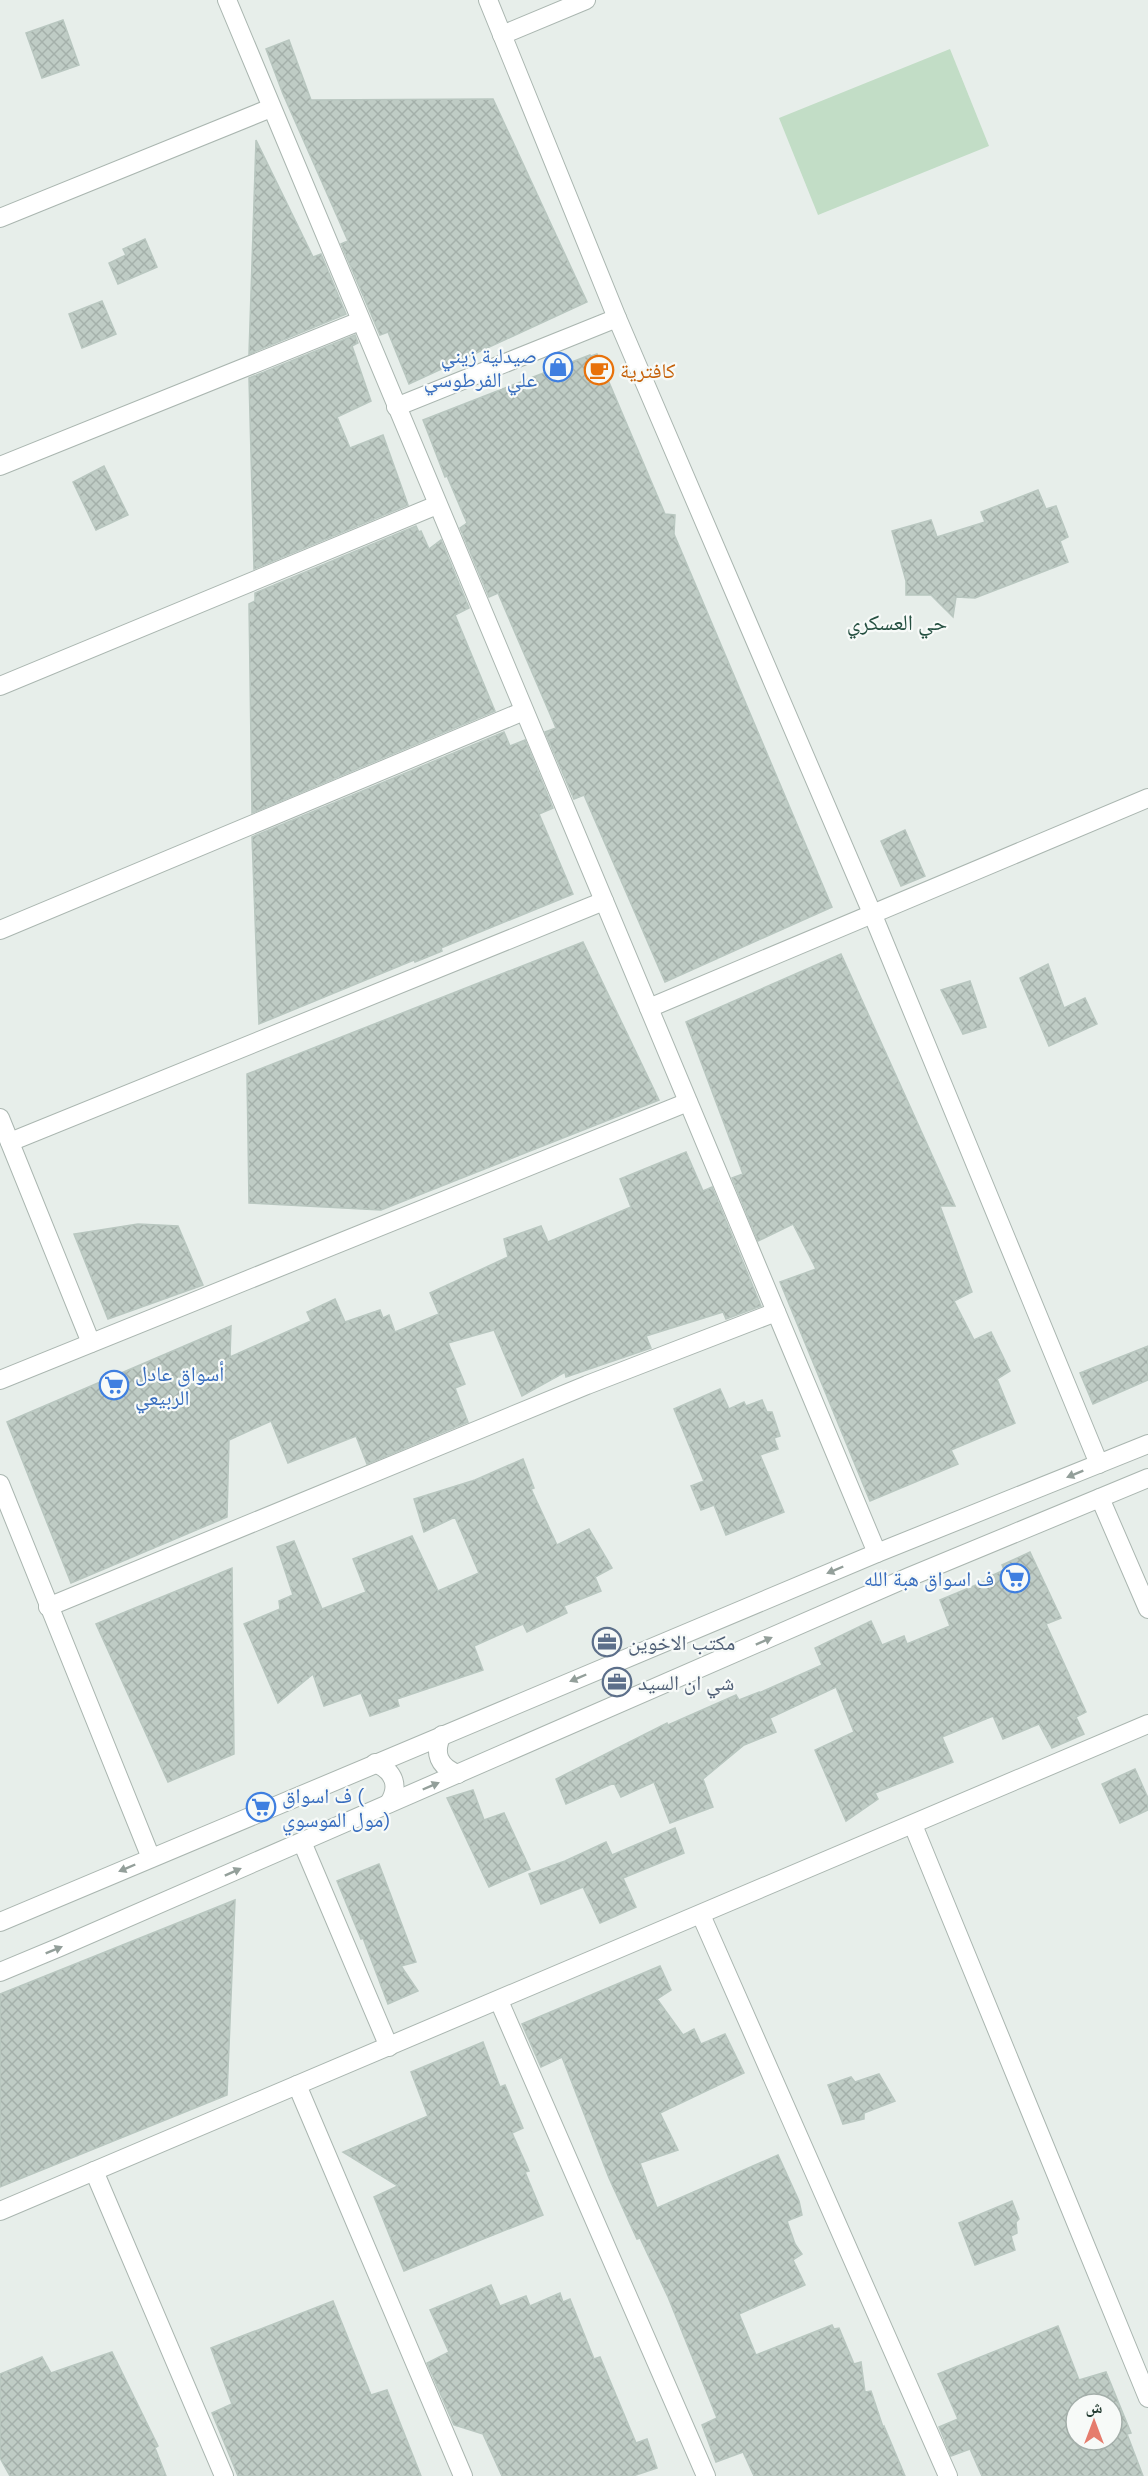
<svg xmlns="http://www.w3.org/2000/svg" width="1148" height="2476" viewBox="0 0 1148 2476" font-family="'IBM Plex Sans','Noto Naskh Arabic',sans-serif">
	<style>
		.pitch { fill: #c2ddc6 }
		.building { fill: url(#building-cross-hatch); stroke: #b9c7c0; stroke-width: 1.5; fill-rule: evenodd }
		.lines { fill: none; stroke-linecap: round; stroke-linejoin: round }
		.minor-casing { stroke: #aab6b0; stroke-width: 20 }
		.minor { stroke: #fff; stroke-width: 18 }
		.oneway { fill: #939f9a }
		.labels { text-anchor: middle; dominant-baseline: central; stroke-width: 4.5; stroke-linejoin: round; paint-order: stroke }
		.shop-label { font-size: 21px; fill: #366cbe; stroke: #f7faf8; text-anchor: end }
		.food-label { font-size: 21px; fill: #c56008; stroke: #f7faf8; text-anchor: start }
		.service-label { font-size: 21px; fill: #4e5e75; stroke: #f7faf8; text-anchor: start }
		.neighbourhood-label { font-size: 22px; fill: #244f40; stroke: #f7faf8 }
	</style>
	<defs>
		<pattern id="building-cross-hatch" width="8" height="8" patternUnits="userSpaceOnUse" patternTransform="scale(1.5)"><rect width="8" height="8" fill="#bfccc5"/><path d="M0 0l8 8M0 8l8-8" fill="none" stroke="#a4b0aa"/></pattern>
	</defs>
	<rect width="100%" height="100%" fill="#e7eeea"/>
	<path class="pitch" d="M 950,49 L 989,146 L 818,215 L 779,118 Z"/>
	<g class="building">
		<path d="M 63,20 L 79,65 L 42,78 L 26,33 Z"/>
		<path d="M 289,40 L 311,100 L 493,99 L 587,302 L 409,384 L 388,332 L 380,335 L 341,244 L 348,241 L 283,94 L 266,49 Z"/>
		<path d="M 256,140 L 313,257 L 321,254 L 346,314 L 249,354 Z"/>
		<path d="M 145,239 L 157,267 L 118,284 L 109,263 L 126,255 L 123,249 Z"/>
		<path d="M 102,301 L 116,334 L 82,348 L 69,314 Z"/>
		<path d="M 355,335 L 358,343 L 352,346 L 371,401 L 337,417 L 350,448 L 383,435 L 408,505 L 254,569 L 249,378 Z"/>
		<path d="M 597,354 L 665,514 L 675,515 L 674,534 L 832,907 L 665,982 L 584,795 L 574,799 L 545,732 L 556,728 L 498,593 L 489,597 L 460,528 L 467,523 L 447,476 L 445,477 L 423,420 L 590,355 L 591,356 Z"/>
		<path d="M 104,466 L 128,515 L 96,530 L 73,482 Z"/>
		<path d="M 1038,490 L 1046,509 L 1056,506 L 1068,537 L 1060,541 L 1068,562 L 975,598 L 956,597 L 953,617 L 931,595 L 906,595 L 906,581 L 892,531 L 931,520 L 937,537 L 985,522 L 981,512 Z"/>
		<path d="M 416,526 L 419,532 L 421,531 L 429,549 L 441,540 L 469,608 L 455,615 L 495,711 L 252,813 L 249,604 L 255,601 L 255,593 Z"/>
		<path d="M 504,732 L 510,746 L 525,740 L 553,808 L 539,814 L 573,894 L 441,948 L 442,951 L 415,962 L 414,960 L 259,1024 L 252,837 Z"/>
		<path d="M 905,830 L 925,876 L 901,886 L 881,841 Z"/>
		<path d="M 583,942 L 659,1100 L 381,1210 L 249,1203 L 247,1074 Z"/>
		<path d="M 841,954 L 955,1206 L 940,1206 L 972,1292 L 954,1301 L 974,1340 L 991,1332 L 1010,1371 L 997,1379 L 1015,1423 L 951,1450 L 958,1464 L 870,1501 L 780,1282 L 816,1269 L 793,1224 L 758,1241 L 732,1178 L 743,1174 L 686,1022 Z"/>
		<path d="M 1048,964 L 1064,1008 L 1085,998 L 1097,1024 L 1049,1046 L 1020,978 Z"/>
		<path d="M 970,981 L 986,1027 L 963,1034 L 941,990 Z"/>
		<path d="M 686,1152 L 703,1191 L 712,1187 L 761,1306 L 726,1319 L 723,1312 L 646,1336 L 651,1348 L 566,1377 L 565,1372 L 522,1396 L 494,1330 L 448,1343 L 465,1384 L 455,1388 L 468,1422 L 367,1464 L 356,1436 L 288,1463 L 271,1421 L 229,1440 L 227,1517 L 71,1583 L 7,1422 L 231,1326 L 230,1357 L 311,1321 L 307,1312 L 335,1299 L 345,1322 L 380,1310 L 383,1318 L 389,1315 L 395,1332 L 439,1314 L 430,1293 L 508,1257 L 504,1239 L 541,1226 L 548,1242 L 631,1207 L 620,1179 Z"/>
		<path d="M 138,1224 L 178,1226 L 203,1285 L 108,1319 L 74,1234 Z"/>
		<path d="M 1148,1346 L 1148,1380 L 1093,1404 L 1080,1373 Z"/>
		<path d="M 720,1389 L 729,1409 L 744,1402 L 746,1406 L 762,1400 L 767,1412 L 772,1412 L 780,1436 L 774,1438 L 778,1449 L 760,1455 L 784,1512 L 726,1535 L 714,1505 L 701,1510 L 691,1486 L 704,1481 L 674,1409 Z"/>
		<path d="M 523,1459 L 534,1488 L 531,1489 L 557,1545 L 589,1529 L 612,1568 L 595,1577 L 601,1591 L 564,1606 L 567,1613 L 527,1632 L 523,1624 L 474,1646 L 483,1670 L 397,1699 L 399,1706 L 370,1716 L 361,1693 L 324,1706 L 313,1674 L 278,1703 L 244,1624 L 280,1609 L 279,1601 L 293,1595 L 277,1547 L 294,1541 L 322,1609 L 366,1592 L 353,1559 L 412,1536 L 438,1591 L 479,1573 L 455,1517 L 424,1532 L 414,1499 L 475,1480 Z"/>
		<path d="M 1030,1552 L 1061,1618 L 1046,1624 L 1086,1712 L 1076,1717 L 1084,1734 L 1052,1748 L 1039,1724 L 1003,1739 L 993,1716 L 942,1737 L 953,1762 L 875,1793 L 878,1799 L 846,1821 L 815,1750 L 854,1732 L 836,1687 L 770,1718 L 776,1732 L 744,1745 L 703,1779 L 713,1807 L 670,1823 L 654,1782 L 621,1797 L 614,1783 L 566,1804 L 556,1779 L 667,1723 L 668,1725 L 736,1695 L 739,1700 L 759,1692 L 759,1693 L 822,1665 L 815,1648 L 871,1621 L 882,1645 L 904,1636 L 907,1644 L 950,1626 L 940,1600 L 993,1578 L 991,1576 L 1004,1570 L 1002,1565 Z"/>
		<path d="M 232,1568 L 234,1754 L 168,1782 L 96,1624 Z"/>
		<path d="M 1135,1769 L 1148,1798 L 1148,1810 L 1120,1823 L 1102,1784 Z"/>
		<path d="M 473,1790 L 484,1820 L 504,1813 L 530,1869 L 489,1887 L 447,1798 Z"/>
		<path d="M 675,1828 L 684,1853 L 623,1878 L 636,1907 L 600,1923 L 583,1887 L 541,1904 L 529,1874 L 565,1861 L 606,1842 L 612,1855 Z"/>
		<path d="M 379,1864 L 416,1962 L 401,1966 L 418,1991 L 388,2004 L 363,1938 L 361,1939 L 337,1881 Z"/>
		<path d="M 235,1900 L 227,2095 L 0,2187 L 0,1994 Z"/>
		<path d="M 660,1966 L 671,1990 L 657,1999 L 683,2035 L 694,2029 L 701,2044 L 725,2034 L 744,2073 L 660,2113 L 678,2150 L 640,2163 L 657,2208 L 778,2155 L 799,2201 L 802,2215 L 787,2221 L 795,2244 L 802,2254 L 793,2260 L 805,2285 L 739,2314 L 756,2355 L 832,2325 L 834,2329 L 839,2328 L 854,2364 L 861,2362 L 865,2392 L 871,2391 L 883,2427 L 884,2426 L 905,2476 L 754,2476 L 743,2452 L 716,2462 L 702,2425 L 717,2418 L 668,2297 L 640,2238 L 637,2239 L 609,2178 L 562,2057 L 541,2067 L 522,2024 Z"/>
		<path d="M 483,2042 L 500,2087 L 505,2085 L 523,2128 L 512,2133 L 529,2171 L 525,2172 L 543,2215 L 404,2271 L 374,2197 L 398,2186 L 343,2152 L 428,2116 L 411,2072 Z"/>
		<path d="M 879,2074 L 895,2101 L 864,2113 L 864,2119 L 843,2124 L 828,2085 L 851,2077 L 855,2082 Z"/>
		<path d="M 1012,2201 L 1019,2219 L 1016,2222 L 1017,2233 L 1011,2236 L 1015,2250 L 975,2265 L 959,2223 Z"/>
		<path d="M 491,2285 L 500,2306 L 526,2296 L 530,2306 L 560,2293 L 563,2302 L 570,2299 L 594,2359 L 600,2357 L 636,2443 L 647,2439 L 657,2468 L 633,2476 L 502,2476 L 483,2434 L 454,2425 L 427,2363 L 449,2352 L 430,2310 Z"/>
		<path d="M 333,2301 L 371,2395 L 387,2390 L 421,2476 L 238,2476 L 212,2413 L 232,2404 L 211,2348 Z"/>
		<path d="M 1058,2326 L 1079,2380 L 1106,2372 L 1131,2433 L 1127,2434 L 1143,2476 L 982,2476 L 970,2449 L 951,2456 L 939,2427 L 958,2419 L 938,2374 ZM 1076,2404 L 1112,2404 L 1112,2440 L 1076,2440 Z"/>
		<path d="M 112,2352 L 158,2446 L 155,2448 L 166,2476 L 10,2476 L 0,2458 L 0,2374 L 42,2357 L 51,2373 Z"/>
	</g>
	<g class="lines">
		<g class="minor-casing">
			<g id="minor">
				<path d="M 227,0 L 877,1553"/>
				<path d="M 488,0 L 617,318 L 872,913 L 1099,1464"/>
				<path d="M 502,35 L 586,0"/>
				<path d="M 0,218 L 271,108"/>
				<path d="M 396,407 L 617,318"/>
				<path d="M 0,466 L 360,321"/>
				<path d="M 0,686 L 437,505"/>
				<path d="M 0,930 L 524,711"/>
				<path d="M 649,1008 L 1148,798"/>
				<path d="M 0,1118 L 91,1343"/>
				<path d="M 10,1142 L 604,901"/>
				<path d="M 0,1380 L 688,1102"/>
				<path d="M 0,1484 L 151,1858"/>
				<path d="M 1100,1498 L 1148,1609"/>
				<path d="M 48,1607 L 587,1385 L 776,1312"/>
				<path d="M 442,1735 C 433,1753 439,1767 458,1774"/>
				<path d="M 375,1763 C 394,1771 400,1786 389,1803"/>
				<path d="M 913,1825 L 1148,2398"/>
				<path d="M 302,1842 L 389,2047"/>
				<path d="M 701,1915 L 948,2476"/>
				<path d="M 0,1922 L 877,1553 L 1148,1444"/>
				<path d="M 0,1972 L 60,1947 L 909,1577 L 1148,1478"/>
				<path d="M 499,2001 L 706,2476"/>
				<path d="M 297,2085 L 463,2476"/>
				<path d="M 94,2171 L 224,2476"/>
				<path d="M 0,2211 L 1148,1724"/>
			</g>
		</g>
		<use href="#minor" class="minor"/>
	</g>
	<defs><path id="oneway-solid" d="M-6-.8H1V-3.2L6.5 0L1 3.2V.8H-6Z" transform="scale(1.5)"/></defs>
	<g class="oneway">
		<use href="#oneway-solid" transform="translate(1075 1474) rotate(158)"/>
		<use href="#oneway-solid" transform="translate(835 1570) rotate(157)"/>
		<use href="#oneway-solid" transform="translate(764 1641) rotate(-24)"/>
		<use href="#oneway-solid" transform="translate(578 1678) rotate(157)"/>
		<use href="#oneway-solid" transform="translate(431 1786) rotate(-23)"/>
		<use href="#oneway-solid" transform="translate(127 1868) rotate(157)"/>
		<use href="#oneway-solid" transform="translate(233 1872) rotate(-24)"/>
		<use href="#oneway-solid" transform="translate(54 1950) rotate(-22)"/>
	</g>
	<defs>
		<g id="shop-ring" transform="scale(1.5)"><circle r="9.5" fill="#f7faf8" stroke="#3f7fe0" stroke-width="1.5"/><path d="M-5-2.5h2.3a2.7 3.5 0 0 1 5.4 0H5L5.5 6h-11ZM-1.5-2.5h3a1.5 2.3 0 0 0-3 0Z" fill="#3f7fe0"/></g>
		<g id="cafe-ring" transform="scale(1.5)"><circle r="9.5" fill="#f7faf8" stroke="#e8710a" stroke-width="1.5"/><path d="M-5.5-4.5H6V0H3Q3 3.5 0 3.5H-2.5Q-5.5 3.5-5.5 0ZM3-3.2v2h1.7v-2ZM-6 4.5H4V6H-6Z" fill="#e8710a"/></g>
		<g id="supermarket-ring" transform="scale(1.5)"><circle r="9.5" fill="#f7faf8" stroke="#3f7fe0" stroke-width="1.5"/><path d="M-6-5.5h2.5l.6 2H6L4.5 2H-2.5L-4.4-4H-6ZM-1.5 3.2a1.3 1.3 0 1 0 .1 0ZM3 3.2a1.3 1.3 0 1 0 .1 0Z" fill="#3f7fe0"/></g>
		<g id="office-ring" transform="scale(1.5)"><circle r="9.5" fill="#f7faf8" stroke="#5c6f8a" stroke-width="1.5"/><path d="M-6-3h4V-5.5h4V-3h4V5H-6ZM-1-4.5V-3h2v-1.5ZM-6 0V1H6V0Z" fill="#5c6f8a"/></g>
	</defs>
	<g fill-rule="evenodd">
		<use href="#shop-ring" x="558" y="367"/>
		<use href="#cafe-ring" x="599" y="370"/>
		<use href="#supermarket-ring" x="114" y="1385"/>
		<use href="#supermarket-ring" x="1015" y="1578"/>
		<use href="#office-ring" x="607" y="1642"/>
		<use href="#office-ring" x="617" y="1682"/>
		<use href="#supermarket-ring" x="261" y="1807"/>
	</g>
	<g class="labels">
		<g class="shop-label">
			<text x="537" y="355">صيدلية زيني<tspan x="537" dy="24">علي الفرطوسي</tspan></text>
			<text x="135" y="1373" text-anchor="start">أسواق عادل<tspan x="135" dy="24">الربيعي</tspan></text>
			<text x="994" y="1578">ف اسواق هبة الله</text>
			<text x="282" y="1795" text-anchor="start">ف اسواق (<tspan x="282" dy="24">مول الموسوي)</tspan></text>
		</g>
		<g class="food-label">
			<text x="620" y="370">كافترية</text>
		</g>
		<g class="service-label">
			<text x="628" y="1642">مكتب الاخوين</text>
			<text x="638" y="1682">شي ان السيد</text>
		</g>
		<g class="neighbourhood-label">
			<text x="897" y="621">حي العسكري</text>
		</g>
	</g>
	<g transform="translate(1094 2422)"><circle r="28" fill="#f7faf8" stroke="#a4afaa" stroke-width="1.5"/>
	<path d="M0-4.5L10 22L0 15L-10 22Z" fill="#e57c6d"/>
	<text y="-9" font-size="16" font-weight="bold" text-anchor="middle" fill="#273f35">ش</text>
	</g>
</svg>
